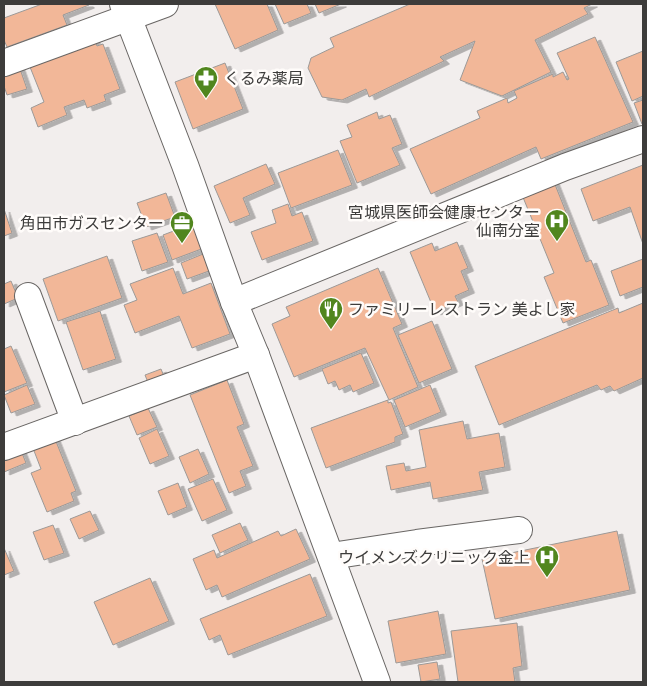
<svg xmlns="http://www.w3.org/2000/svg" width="647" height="686" viewBox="0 0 647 686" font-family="'Source Serif 4','Noto Sans JP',serif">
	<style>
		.building { fill: #f2b798; stroke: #9c9997; filter: url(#shadow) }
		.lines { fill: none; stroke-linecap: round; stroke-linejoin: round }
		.minor-casing { stroke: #696664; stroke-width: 28 }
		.minor { stroke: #fff; stroke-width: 26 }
		.labels { text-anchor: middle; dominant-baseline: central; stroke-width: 5; stroke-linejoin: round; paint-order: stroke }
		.poi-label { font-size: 16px; fill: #3d3c3b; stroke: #fffcfa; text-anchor: end }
	</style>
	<defs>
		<filter id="shadow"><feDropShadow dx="5.5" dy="3" stdDeviation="0" flood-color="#0004"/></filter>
	</defs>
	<rect width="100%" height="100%" fill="#f2eeed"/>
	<g class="building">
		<path d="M 42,4 L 88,4 L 89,5 L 63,15 L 67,25 L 7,47 L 4,40 L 4,18 Z"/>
		<path d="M 215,4 L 267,4 L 278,30 L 235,49 Z"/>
		<path d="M 275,4 L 307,4 L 311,13 L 284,24 Z"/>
		<path d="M 315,4 L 341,4 L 319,13 Z"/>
		<path d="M 410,4 L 592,4 L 584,8 L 588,14 L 535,40 L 551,72 L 502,96 L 460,80 L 475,41 L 440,57 L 444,61 L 369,97 L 366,89 L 342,100 L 322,97 L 308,68 L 311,58 L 334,47 L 330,38 Z"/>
		<path d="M 93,36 L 97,46 L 103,44 L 120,89 L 104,95 L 106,101 L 87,108 L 84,100 L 64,107 L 67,115 L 38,127 L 31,108 L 44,102 L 30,67 Z"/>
		<path d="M 595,37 L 633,122 L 541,159 L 536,147 L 431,194 L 410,149 L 480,118 L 477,111 L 507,98 L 508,103 L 517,98 L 514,91 L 553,74 L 553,77 L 563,72 L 567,80 L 569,79 L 557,53 Z"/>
		<path d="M 643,51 L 643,96 L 632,101 L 616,62 Z"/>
		<path d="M 225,63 L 243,109 L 193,129 L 175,82 Z"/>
		<path d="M 19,66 L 27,89 L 7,95 L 4,86 L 4,72 Z"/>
		<path d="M 643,100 L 643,124 L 642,124 L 634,103 Z"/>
		<path d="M 377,112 L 379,119 L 390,115 L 402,144 L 392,148 L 400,165 L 357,183 L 340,141 L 352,137 L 347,125 Z"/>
		<path d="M 338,150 L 352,185 L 291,208 L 278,173 Z"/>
		<path d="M 266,164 L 275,184 L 243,198 L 250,215 L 230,223 L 214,186 Z"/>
		<path d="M 643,165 L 643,244 L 630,207 L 593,221 L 581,189 Z"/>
		<path d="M 552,177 L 586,262 L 591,260 L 609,305 L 563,323 L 544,277 L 554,273 L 520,190 Z"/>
		<path d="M 166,193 L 175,217 L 146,227 L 137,203 Z"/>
		<path d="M 288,204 L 292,216 L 302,212 L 313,241 L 262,260 L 251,232 L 276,223 L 272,210 Z"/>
		<path d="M 4,209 L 12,233 L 4,236 Z"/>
		<path d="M 195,223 L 204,248 L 172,260 L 163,235 Z"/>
		<path d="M 157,233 L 168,262 L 142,271 L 132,241 Z"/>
		<path d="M 457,242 L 468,268 L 461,271 L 469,290 L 455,296 L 458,302 L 435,312 L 410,252 L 432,243 L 435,251 Z"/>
		<path d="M 203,254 L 209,271 L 187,279 L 181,263 Z"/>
		<path d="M 107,256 L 122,298 L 58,321 L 43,279 Z"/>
		<path d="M 643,259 L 643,287 L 620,296 L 611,271 Z"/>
		<path d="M 173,268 L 183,294 L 211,283 L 230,334 L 192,348 L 179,316 L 135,333 L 124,305 L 137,300 L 130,284 Z"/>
		<path d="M 378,268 L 402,324 L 393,328 L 418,387 L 389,400 L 365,348 L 294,377 L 272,324 L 290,316 L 286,307 Z"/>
		<path d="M 11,281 L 18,298 L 4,304 L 4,284 Z"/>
		<path d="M 643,303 L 643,378 L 614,391 L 610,386 L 601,390 L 597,385 L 499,425 L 475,366 L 618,308 L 619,313 Z"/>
		<path d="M 100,311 L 116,359 L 83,370 L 66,322 Z"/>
		<path d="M 432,321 L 452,369 L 419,383 L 398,335 Z"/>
		<path d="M 11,346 L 27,383 L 4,392 L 4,349 Z"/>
		<path d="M 361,353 L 374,383 L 353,392 L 350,385 L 339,390 L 335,381 L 328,384 L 322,369 Z"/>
		<path d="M 161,369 L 165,379 L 149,385 L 145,375 Z"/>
		<path d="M 227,380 L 244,424 L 237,427 L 253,466 L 240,471 L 246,486 L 229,493 L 190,395 Z"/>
		<path d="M 27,385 L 35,404 L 11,413 L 4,395 Z"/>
		<path d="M 430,385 L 441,412 L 405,427 L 394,400 Z"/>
		<path d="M 388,400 L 388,403 L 391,402 L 403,434 L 395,437 L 395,442 L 326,468 L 311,428 Z"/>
		<path d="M 148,408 L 157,427 L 137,435 L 129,416 Z"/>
		<path d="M 463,421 L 467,439 L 499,433 L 505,467 L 479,472 L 483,490 L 433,499 L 430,482 L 391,490 L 386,466 L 404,463 L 406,471 L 426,467 L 419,430 Z"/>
		<path d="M 157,429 L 169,456 L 150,464 L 139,438 Z"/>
		<path d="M 53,434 L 76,491 L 71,493 L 74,501 L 47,512 L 31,473 L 41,469 L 31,443 Z"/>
		<path d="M 18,443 L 26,463 L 4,472 L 4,448 Z"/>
		<path d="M 198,449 L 209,474 L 190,483 L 179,457 Z"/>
		<path d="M 213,479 L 227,510 L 202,521 L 188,489 Z"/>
		<path d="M 178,483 L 187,507 L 168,515 L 158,491 Z"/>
		<path d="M 90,511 L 99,530 L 79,539 L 70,519 Z"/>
		<path d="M 240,523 L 248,540 L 220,553 L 212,535 Z"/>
		<path d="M 53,525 L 64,553 L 44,560 L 33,532 Z"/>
		<path d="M 296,529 L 310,559 L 222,597 L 217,585 L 206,590 L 193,559 L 214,550 L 217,558 L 278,531 L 281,536 Z"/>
		<path d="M 617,531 L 630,590 L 495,619 L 482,559 Z"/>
		<path d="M 4,548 L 14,571 L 4,575 Z"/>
		<path d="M 310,574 L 327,616 L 228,655 L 220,635 L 209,640 L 200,619 Z"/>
		<path d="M 150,578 L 169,621 L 113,645 L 94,602 Z"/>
		<path d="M 438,611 L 446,654 L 396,663 L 388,621 Z"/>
		<path d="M 517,623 L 522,666 L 513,668 L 515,682 L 458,682 L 451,631 Z"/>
		<path d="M 437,662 L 440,679 L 421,682 L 418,665 Z"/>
	</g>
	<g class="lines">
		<g class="minor-casing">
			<g id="minor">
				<path d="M 123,4 L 185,165 L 234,302 L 256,355 L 377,682"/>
				<path d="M 4,63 L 165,4"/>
				<path d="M 28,296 L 75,422"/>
				<path d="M 234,302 L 565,167 L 643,139"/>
				<path d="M 4,447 L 256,355"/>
				<path d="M 331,556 L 417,543 L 519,530"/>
			</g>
		</g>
		<use href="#minor" class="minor"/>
	</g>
	<defs>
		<g id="pharmacy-pin" transform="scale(1.25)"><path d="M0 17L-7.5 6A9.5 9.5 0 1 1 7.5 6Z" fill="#51861e" stroke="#fffcfa"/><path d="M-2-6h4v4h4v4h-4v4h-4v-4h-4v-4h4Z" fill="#fff"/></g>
		<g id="hospital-pin" transform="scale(1.25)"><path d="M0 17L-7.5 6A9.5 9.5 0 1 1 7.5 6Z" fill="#51861e" stroke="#fffcfa"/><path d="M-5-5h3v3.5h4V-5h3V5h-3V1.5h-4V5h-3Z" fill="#fff"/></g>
		<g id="office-pin" transform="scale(1.25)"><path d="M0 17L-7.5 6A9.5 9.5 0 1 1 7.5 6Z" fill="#51861e" stroke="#fffcfa"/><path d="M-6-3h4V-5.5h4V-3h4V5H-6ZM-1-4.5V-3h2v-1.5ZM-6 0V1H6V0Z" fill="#fff"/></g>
		<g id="restaurant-pin" transform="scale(1.25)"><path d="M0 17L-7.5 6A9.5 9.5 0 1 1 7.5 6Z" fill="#51861e" stroke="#fffcfa"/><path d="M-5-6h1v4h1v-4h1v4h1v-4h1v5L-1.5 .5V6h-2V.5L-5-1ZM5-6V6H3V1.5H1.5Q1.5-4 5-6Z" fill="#fff"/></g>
	</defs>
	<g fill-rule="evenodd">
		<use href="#pharmacy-pin" x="206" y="78"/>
		<use href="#hospital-pin" x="557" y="221"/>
		<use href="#office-pin" x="182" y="223"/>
		<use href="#restaurant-pin" x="331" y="309"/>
		<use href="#hospital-pin" x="547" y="557"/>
	</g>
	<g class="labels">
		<g class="poi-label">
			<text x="224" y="78" text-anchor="start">くるみ薬局</text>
			<text x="540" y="212">宮城県医師会健康センター<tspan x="540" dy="18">仙南分室</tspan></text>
			<text x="164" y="223">角田市ガスセンター</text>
			<text x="348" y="309" text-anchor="start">ファミリーレストラン 美よし家</text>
			<text x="530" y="557">ウイメンズクリニック金上</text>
		</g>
	</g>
	<rect width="647" height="686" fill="none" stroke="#3d3c3b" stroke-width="10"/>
</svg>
